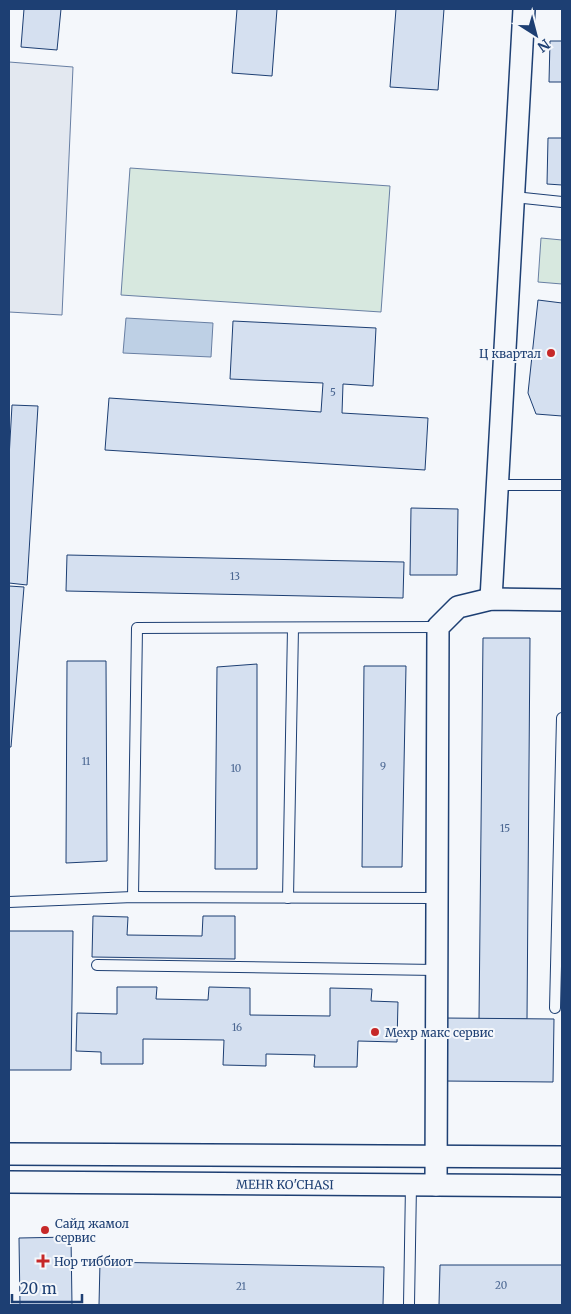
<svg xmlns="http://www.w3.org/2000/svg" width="571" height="1314" viewBox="0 0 571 1314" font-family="Merriweather,serif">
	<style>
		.green { fill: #d7e8df; stroke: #687fa3 }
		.parking { fill: #e3e8f0; stroke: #687fa3 }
		.water { fill: #bed0e5; stroke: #687fa3 }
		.building { fill: #d5e0f0; stroke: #1d3f73 }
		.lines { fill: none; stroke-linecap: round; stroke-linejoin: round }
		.lane-casing { stroke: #1d3f73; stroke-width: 12 }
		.street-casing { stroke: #1d3f73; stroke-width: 24 }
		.lane { stroke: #f4f7fb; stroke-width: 10 }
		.street { stroke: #f4f7fb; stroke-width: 21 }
		.poi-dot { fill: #c62828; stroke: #f4f7fb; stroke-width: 2 }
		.labels { text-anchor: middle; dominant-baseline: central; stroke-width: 4; stroke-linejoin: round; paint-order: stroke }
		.number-label { font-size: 10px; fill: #4b6792 }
		.poi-label { font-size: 12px; fill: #1d3f73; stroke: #f4f7fb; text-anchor: start }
		.street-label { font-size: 12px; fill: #1d3f73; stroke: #f4f7fb }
	</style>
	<rect width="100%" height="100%" fill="#f4f7fb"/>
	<g class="green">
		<path d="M 130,168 L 390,186 L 381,312 L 121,295 Z"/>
		<path d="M 541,238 L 562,240 L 562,284 L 538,282 Z"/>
	</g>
	<path class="parking" d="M 9,62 L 73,67 L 62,315 L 9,312 Z"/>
	<path class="water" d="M 126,318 L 213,323 L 211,357 L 123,353 Z"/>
	<g class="building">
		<path d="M 24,9 L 61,9 L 57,50 L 21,47 Z"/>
		<path d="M 237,9 L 277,9 L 272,76 L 232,73 Z"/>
		<path d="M 396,9 L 444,9 L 438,90 L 390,87 Z"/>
		<path d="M 550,41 L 562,41 L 562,82 L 549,82 Z"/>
		<path d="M 548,138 L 562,138 L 562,185 L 547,184 Z"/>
		<path d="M 538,300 L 562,303 L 562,416 L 536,414 L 528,393 Z"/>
		<path d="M 233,321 L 376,328 L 373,386 L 343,384 L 342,413 L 428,418 L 425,470 L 105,450 L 109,398 L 321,412 L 323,383 L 230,379 Z"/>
		<path d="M 12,405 L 38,406 L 27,585 L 9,583 L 9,458 Z"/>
		<path d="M 411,508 L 458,509 L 457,575 L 410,575 Z"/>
		<path d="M 67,555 L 404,562 L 403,598 L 66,591 Z"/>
		<path d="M 9,586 L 24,587 L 11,747 L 9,747 Z"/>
		<path d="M 483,638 L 530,638 L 527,1019 L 479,1019 Z"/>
		<path d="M 67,661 L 106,661 L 107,861 L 66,863 Z"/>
		<path d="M 257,664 L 257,869 L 215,869 L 217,667 Z"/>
		<path d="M 364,666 L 406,666 L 402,867 L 362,867 Z"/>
		<path d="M 93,916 L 128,917 L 127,935 L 202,936 L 203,916 L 235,916 L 235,959 L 92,957 Z"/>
		<path d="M 9,931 L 73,931 L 71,1070 L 9,1070 Z"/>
		<path d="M 117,987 L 157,987 L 156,999 L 208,1000 L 209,987 L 250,988 L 250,1015 L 330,1016 L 330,988 L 372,989 L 371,1001 L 398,1002 L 397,1042 L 358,1041 L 357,1067 L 314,1067 L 315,1055 L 266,1054 L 266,1066 L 223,1065 L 224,1040 L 143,1039 L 143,1064 L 101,1064 L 101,1052 L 76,1051 L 77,1013 L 117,1014 Z"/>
		<path d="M 444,1018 L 554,1019 L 553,1082 L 444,1081 Z"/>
		<path d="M 71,1237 L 72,1305 L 20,1305 L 19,1238 Z"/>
		<path d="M 100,1262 L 384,1267 L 383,1305 L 99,1305 Z"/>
		<path d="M 440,1265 L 562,1265 L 562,1305 L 439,1305 Z"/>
	</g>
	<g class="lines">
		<g class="lane-casing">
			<g id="lane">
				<path d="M 514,197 L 562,202"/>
				<path d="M 497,485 L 562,485"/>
				<path d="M 133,897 L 137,628 L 438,627"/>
				<path d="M 288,898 L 293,628"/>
				<path d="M 9,902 L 133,897 L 436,898"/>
				<path d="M 97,965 L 436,970"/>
				<path d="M 555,1008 L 562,718"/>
				<path d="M 409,1305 L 411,1185"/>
			</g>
		</g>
		<g class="street-casing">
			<g id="street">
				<path d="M 491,599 L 524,9"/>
				<path d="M 9,1154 L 562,1157"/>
				<path id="s1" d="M 9,1182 L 562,1186"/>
				<path d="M 436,1185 L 438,627 L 458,607 L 491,599 L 562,600"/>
			</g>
		</g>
		<use href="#lane" class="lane"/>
		<use href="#street" class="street"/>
	</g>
	<g class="poi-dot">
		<circle cx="551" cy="353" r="5"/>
		<circle cx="375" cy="1032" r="5"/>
		<circle cx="45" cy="1230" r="5"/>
		<path d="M40.5 1253.5h5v5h5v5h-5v5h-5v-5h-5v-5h5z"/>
	</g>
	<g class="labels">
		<g class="number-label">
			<text x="333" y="392">5</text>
			<text x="235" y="576">13</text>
			<text x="86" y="761">11</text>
			<text x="383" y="766">9</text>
			<text x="236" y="768">10</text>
			<text x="505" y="828">15</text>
			<text x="237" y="1027">16</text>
			<text x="501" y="1285">20</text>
			<text x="241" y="1286">21</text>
		</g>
		<g class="poi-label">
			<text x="541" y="353" text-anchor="end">Ц квартал</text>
			<text x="385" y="1032">Мехр макс сервис</text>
			<text x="55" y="1223">Сайд жамол<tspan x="55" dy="14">сервис</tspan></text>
			<text x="54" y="1261">Нор тиббиот</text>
		</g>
		<g class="street-label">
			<text stroke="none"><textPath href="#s1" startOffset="276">MEHR KO'CHASI</textPath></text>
		</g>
	</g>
	<rect width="571" height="1314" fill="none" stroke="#1d3f73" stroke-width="20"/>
	<g transform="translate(536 35) rotate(144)" stroke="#f4f7fb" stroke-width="4" paint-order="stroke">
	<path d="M0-4L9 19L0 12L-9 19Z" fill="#1d3f73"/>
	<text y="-8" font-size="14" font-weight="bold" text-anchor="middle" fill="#1d3f73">N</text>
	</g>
	<path d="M12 1294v8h70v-8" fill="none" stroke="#1d3f73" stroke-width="2.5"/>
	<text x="20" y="1294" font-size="15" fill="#1d3f73" stroke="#f4f7fb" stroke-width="4" paint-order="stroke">20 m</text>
</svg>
